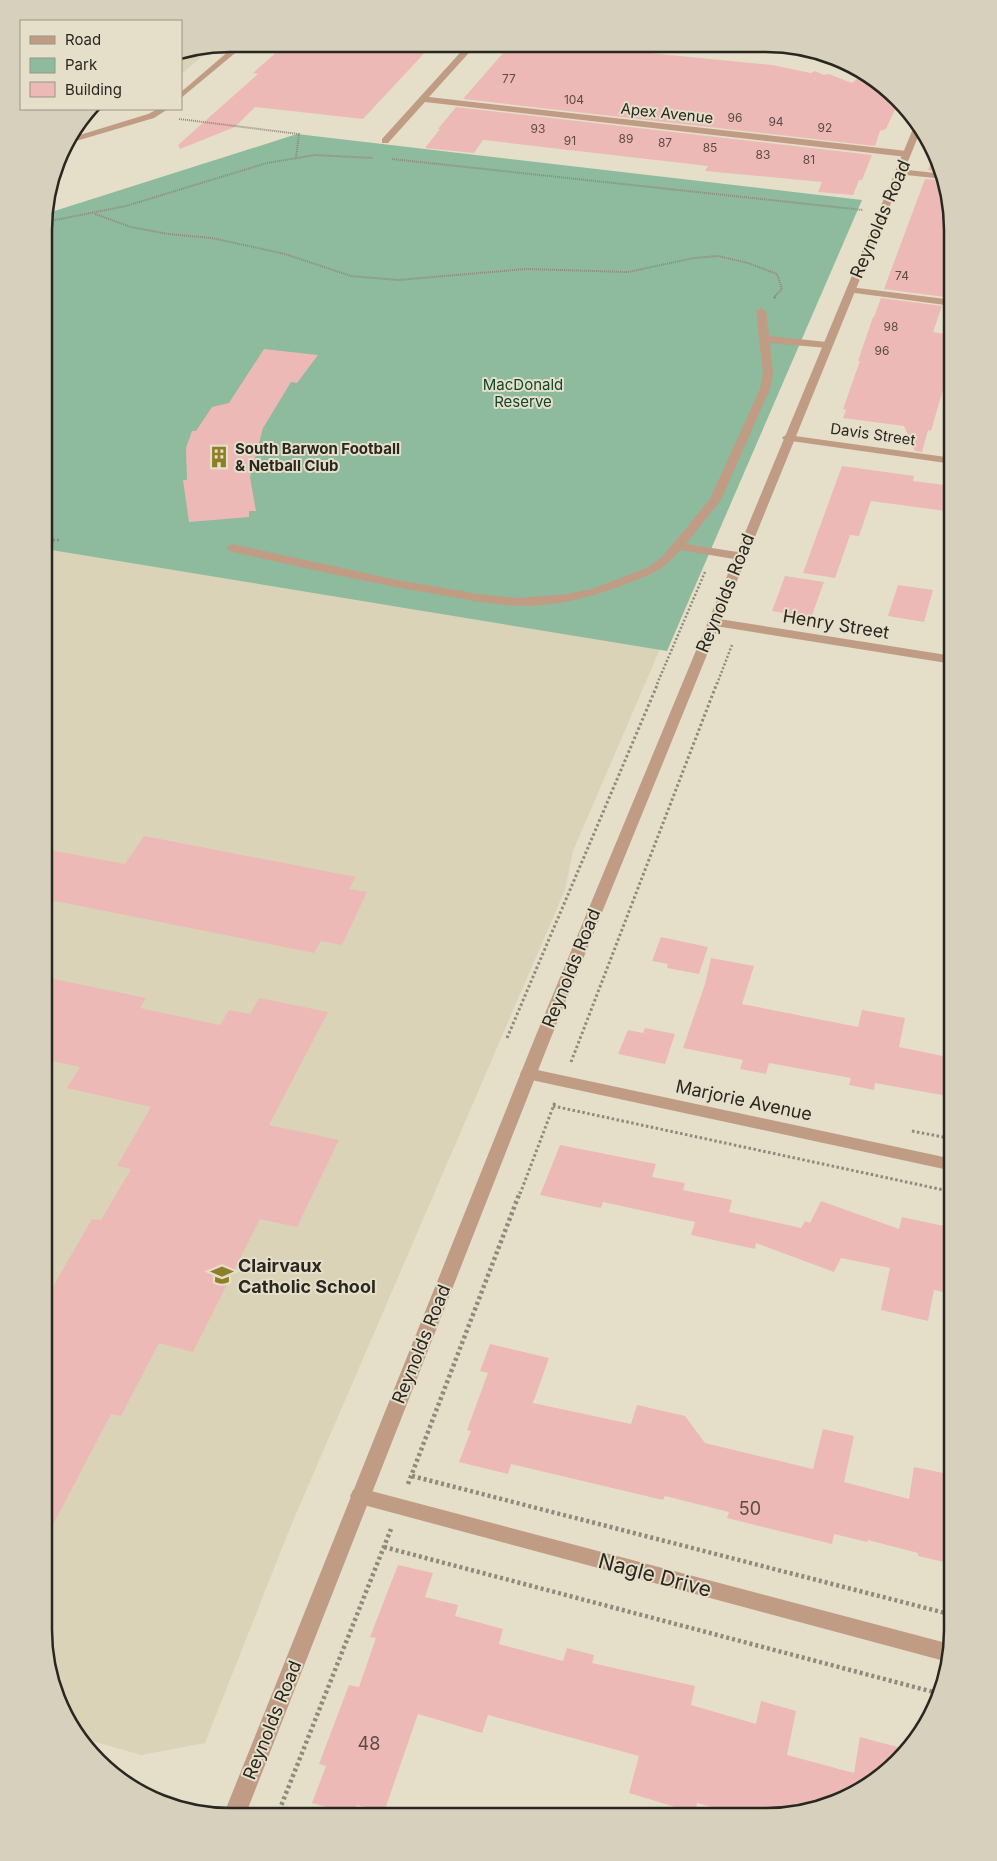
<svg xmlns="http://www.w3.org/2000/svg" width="997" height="1861" viewBox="0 0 997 1861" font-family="Inter,sans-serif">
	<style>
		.built { fill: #dbd3b7 }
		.green { fill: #8eba9e }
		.building { fill: #edb9b6 }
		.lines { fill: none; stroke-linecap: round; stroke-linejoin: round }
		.path-far3 { stroke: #8f8a7c; stroke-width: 2; stroke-dasharray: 1 1; stroke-linecap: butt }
		.path-far2 { stroke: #8f8a7c; stroke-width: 2.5; stroke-dasharray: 2 2; stroke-linecap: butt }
		.path-far1 { stroke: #8f8a7c; stroke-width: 3; stroke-dasharray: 2.5 2.5; stroke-linecap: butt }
		.path { stroke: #8f8a7c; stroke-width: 4.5; stroke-dasharray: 3 3; stroke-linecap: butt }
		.service { fill: #c19c85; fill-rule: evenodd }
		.minor { fill: #c19c85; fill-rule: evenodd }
		.tertiary { fill: #c19c85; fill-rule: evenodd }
		.labels { text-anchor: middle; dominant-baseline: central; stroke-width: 4; stroke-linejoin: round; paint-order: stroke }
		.far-number-label { font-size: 12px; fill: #5b4c46 }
		.far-street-label { font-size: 15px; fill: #2a2720; stroke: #e5dfca }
		.far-park-label { font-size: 15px; fill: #10462b; stroke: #e5dfca }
		.far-poi-label { font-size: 15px; font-weight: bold; fill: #2a2720; stroke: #e5dfca; text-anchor: start }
		.street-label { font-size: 18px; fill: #2a2720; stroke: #e5dfca }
		.poi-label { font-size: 18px; font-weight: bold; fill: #2a2720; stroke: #e5dfca; text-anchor: start }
		.near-number-label { font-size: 18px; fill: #5b4c46 }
		.near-street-label { font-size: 21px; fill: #2a2720; stroke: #e5dfca }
		.rim { fill: none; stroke: #2a2720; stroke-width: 2.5 }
	</style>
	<rect width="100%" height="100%" fill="#e5dfca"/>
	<g class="built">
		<path d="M 212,48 L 184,72 L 181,74 L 181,54 Z"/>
		<path d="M 45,549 L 660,649 L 573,851 L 565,890 L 290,1528 L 205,1743 L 141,1755 L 78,1737 L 75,1734 L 54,1690 L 44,1630 Z"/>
	</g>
	<path class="green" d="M 297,134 L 862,200 L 667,651 L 45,549 L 45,214 Z"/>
	<g class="building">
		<path d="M 302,44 L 371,50 L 376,45 L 432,45 L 363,119 L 255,107 L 235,127 L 180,149 L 178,145 L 258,74 L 253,73 L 279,50 L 294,52 Z"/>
		<path d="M 510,45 L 622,46 L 619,50 L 772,65 L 811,73 L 815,71 L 824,75 L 829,74 L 852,83 L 861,75 L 870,77 L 890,90 L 899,101 L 886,129 L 880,131 L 875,146 L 463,99 Z"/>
		<path d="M 456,107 L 872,155 L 862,180 L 859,180 L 853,195 L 818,192 L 822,182 L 705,171 L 708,166 L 483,140 L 474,153 L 425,148 L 440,129 L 438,129 Z"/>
		<path d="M 934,153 L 943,171 L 944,172 L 928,170 Z"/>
		<path d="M 925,179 L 945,181 L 953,231 L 953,285 L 949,284 L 945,297 L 884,289 Z"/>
		<path d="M 881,298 L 942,306 L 933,332 L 952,335 L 945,359 L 951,360 L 947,376 L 931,431 L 928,430 L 922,452 L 915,451 L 904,426 L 843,418 L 846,410 L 843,409 L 860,361 L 858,361 L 873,317 L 874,317 Z"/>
		<path d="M 264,349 L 318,355 L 297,383 L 291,382 L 263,428 L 250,477 L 256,511 L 249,511 L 249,517 L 189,522 L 183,480 L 187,480 L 186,448 L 192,431 L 196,431 L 212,407 L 229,403 Z"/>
		<path d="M 842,466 L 914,476 L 913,481 L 953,486 L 953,512 L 871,501 L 859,536 L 850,535 L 835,578 L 803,573 Z"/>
		<path d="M 785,576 L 824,582 L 811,618 L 772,611 Z"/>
		<path d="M 898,585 L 933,590 L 924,622 L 888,616 Z"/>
		<path d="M 144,836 L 356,877 L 349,889 L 367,892 L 342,945 L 321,941 L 314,953 L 45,899 L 45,849 L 125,864 Z"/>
		<path d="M 661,937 L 708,947 L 699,974 L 667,968 L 668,964 L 652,961 Z"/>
		<path d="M 711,958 L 754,966 L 742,1004 L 858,1027 L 862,1010 L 905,1018 L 899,1047 L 953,1058 L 953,1097 L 875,1083 L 874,1090 L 849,1085 L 851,1078 L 769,1063 L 766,1074 L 740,1069 L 743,1060 L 683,1048 L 705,984 Z"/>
		<path d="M 44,977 L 146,998 L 140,1008 L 220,1025 L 229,1010 L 250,1014 L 259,998 L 328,1012 L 269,1125 L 339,1140 L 297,1227 L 260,1219 L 193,1352 L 159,1343 L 121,1416 L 111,1414 L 44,1542 L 44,1302 L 92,1219 L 101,1220 L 131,1169 L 117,1166 L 151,1107 L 67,1088 L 80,1067 L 44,1059 Z"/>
		<path d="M 645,1028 L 675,1034 L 665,1064 L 618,1054 L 628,1030 L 643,1033 Z"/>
		<path d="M 560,1145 L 656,1164 L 652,1177 L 685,1183 L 683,1190 L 732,1200 L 729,1212 L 801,1228 L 805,1221 L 810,1223 L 821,1201 L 899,1229 L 902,1217 L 953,1228 L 953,1294 L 934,1290 L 928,1321 L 881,1310 L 890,1268 L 841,1258 L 834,1272 L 756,1243 L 755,1249 L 691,1235 L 695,1222 L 603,1202 L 601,1208 L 540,1195 Z"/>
		<path d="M 490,1344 L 549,1358 L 533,1403 L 631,1424 L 637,1405 L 685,1416 L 705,1443 L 813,1469 L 823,1429 L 854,1436 L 844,1482 L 909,1499 L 914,1467 L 953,1475 L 953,1564 L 918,1556 L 918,1553 L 868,1540 L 867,1542 L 834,1534 L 832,1544 L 727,1518 L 729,1512 L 665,1496 L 663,1500 L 511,1464 L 508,1474 L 459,1462 L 471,1431 L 467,1430 L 488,1373 L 480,1371 Z"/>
		<path d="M 398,1565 L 433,1573 L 425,1597 L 458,1605 L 455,1616 L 503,1629 L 499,1644 L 563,1661 L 567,1648 L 594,1655 L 592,1663 L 695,1686 L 691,1705 L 756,1724 L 761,1701 L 796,1711 L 787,1755 L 854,1773 L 860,1737 L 909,1750 L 870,1786 L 826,1807 L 766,1817 L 749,1817 L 697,1803 L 695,1813 L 629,1793 L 639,1756 L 488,1715 L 482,1733 L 418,1714 L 384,1812 L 357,1805 L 354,1815 L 312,1803 L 326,1766 L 319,1764 L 349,1685 L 359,1687 L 376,1638 L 370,1637 Z"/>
	</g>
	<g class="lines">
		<g class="path-far3">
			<path d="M 179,119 L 299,134 L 296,158"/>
			<path d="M 392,159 L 863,210"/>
			<path d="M 95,214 L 131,227 L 168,234 L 212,238 L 285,254 L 351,276 L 398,280 L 526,269 L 628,272 L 694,258 L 718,256 L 748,263 L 777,274 L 782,289 L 775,296"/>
			<path d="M 45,222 L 126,206 L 267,163 L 315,155 L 373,158"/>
		</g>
		<g class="path-far2">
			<path d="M 774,298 L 777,295"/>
			<path d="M 45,540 L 60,540"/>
			<path d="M 657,684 L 705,572"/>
			<path d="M 717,684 L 732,645"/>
		</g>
		<g class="path-far1">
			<path d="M 507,1038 L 658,683"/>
			<path d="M 571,1062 L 717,683"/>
			<path d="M 553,1106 L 953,1192"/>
			<path d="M 912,1131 L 953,1139"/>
			<path d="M 520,1194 L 555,1102"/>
		</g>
		<g class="path">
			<path d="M 412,1476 L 953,1615"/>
			<path d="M 408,1484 L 520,1192"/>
			<path d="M 384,1547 L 941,1694"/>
			<path d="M 277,1816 L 391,1529"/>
		</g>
		<path class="service" d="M 761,308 L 766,311 L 769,336 L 827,342 L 832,345 L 827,348 L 770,343 L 773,373 L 770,389 L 721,500 L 686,544 L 744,553 L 746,556 L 744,559 L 740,560 L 680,550 C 663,571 648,576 623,585 C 590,598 552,607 516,606 C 487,604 458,598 429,593 C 363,582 298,566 232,552 L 226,548 L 232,544 L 392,579 L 478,594 L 517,598 L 567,594 L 592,589 L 649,567 L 663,556 L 710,499 L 760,389 L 763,373 L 756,311 Z"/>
		<g class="minor">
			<path d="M 467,45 L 476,45 L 429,97 L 907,151 L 911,154 L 907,157 L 425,102 L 388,143 L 382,143 L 382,139 Z"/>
			<path d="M 749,47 C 778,47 808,49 835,58 L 753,49 Z"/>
			<path d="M 899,169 L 944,174 L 945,179 L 896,174 L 896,170 Z"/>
			<path d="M 850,287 L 953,300 L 953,306 L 847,292 L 847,288 Z"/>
			<path d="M 788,435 L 953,458 L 953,464 L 784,440 L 782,438 L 784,436 Z"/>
			<path d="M 713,618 L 953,656 L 953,664 L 709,625 L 707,622 Z"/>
			<path d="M 528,1068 L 953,1159 L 953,1171 L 522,1078 L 520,1074 L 522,1070 Z"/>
			<path d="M 360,1488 L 950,1644 L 952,1644 L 948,1662 L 360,1504 L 353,1502 L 350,1496 L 353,1490 Z"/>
		</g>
		<g class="tertiary">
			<path d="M 237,44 L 246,44 L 181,98 L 181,92 Z"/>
			<path d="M 158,109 L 168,109 L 154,118 L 66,144 L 70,138 L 148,114 Z"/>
			<path d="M 917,122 L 922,127 L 550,1040 L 245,1816 L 223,1816 L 534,1040 L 915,124 Z"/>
		</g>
	</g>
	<defs>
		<g id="building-bare" transform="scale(1.725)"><path d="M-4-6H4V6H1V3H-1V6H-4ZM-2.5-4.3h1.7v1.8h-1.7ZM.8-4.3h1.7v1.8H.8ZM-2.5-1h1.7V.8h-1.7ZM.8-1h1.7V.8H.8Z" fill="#8d7f25" stroke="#e5dfca" stroke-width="2.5" paint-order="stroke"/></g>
		<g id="school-bare" transform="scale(1.725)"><path d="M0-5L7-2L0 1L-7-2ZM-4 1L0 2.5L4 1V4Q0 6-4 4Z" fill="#8d7f25" stroke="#e5dfca" stroke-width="2.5" paint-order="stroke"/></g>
	</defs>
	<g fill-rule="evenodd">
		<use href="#building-bare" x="219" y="457"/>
		<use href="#school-bare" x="222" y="1275"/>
	</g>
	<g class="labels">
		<g class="far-number-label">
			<text x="509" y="78">77</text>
			<text x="574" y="99">104</text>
			<text x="735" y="117">96</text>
			<text x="776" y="121">94</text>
			<text x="825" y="127">92</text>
			<text x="538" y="128">93</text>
			<text x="626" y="138">89</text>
			<text x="570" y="140">91</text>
			<text x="665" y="142">87</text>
			<text x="710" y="147">85</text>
			<text x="763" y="154">83</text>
			<text x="809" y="159">81</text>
			<text x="902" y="275">74</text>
			<text x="891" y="326">98</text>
			<text x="882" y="350">96</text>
		</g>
		<g class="far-street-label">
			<text transform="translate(667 113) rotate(6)">Apex Avenue</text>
			<text transform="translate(873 434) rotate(8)">Davis Street</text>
		</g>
		<g class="far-park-label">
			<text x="523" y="384">MacDonald<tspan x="523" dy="17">Reserve</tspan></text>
		</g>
		<g class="far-poi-label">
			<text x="235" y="448">South Barwon Football<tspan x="235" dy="17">&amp; Netball Club</tspan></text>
		</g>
		<g class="street-label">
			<text transform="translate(880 219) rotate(-67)">Reynolds Road</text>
			<text transform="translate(725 593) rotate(-68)">Reynolds Road</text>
			<text transform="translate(836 624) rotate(9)">Henry Street</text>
			<text transform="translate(571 968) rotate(-68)">Reynolds Road</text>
			<text transform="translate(744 1100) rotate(12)">Marjorie Avenue</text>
			<text transform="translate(421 1344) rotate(-68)">Reynolds Road</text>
			<text transform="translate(272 1720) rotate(-68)">Reynolds Road</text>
		</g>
		<g class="poi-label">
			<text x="238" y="1265">Clairvaux<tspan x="238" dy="21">Catholic School</tspan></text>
		</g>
		<g class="near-number-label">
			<text x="750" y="1508">50</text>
			<text x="369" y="1743">48</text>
		</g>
		<g class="near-street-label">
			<text transform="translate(655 1575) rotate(15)">Nagle Drive</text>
		</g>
	</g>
	<path d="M0 0H997V1861H0ZM230 52H766A178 178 0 0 1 944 230V1630A178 178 0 0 1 766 1808H230A178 178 0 0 1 52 1630V230A178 178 0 0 1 230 52Z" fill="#d6d0bc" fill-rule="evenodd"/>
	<path class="rim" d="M230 52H766A178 178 0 0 1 944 230V1630A178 178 0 0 1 766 1808H230A178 178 0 0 1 52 1630V230A178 178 0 0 1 230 52Z"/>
	<rect x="20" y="20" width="162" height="90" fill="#e5dfca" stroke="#9a9586"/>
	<rect x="30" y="36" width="25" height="8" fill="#c19c85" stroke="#9a9586"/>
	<text x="65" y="45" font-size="15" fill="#2a2720">Road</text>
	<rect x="30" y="58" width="25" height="15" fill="#8eba9e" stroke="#9a9586"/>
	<text x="65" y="70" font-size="15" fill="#2a2720">Park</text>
	<rect x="30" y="82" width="25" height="15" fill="#edb9b6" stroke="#9a9586"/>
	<text x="65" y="95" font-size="15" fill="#2a2720">Building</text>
</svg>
